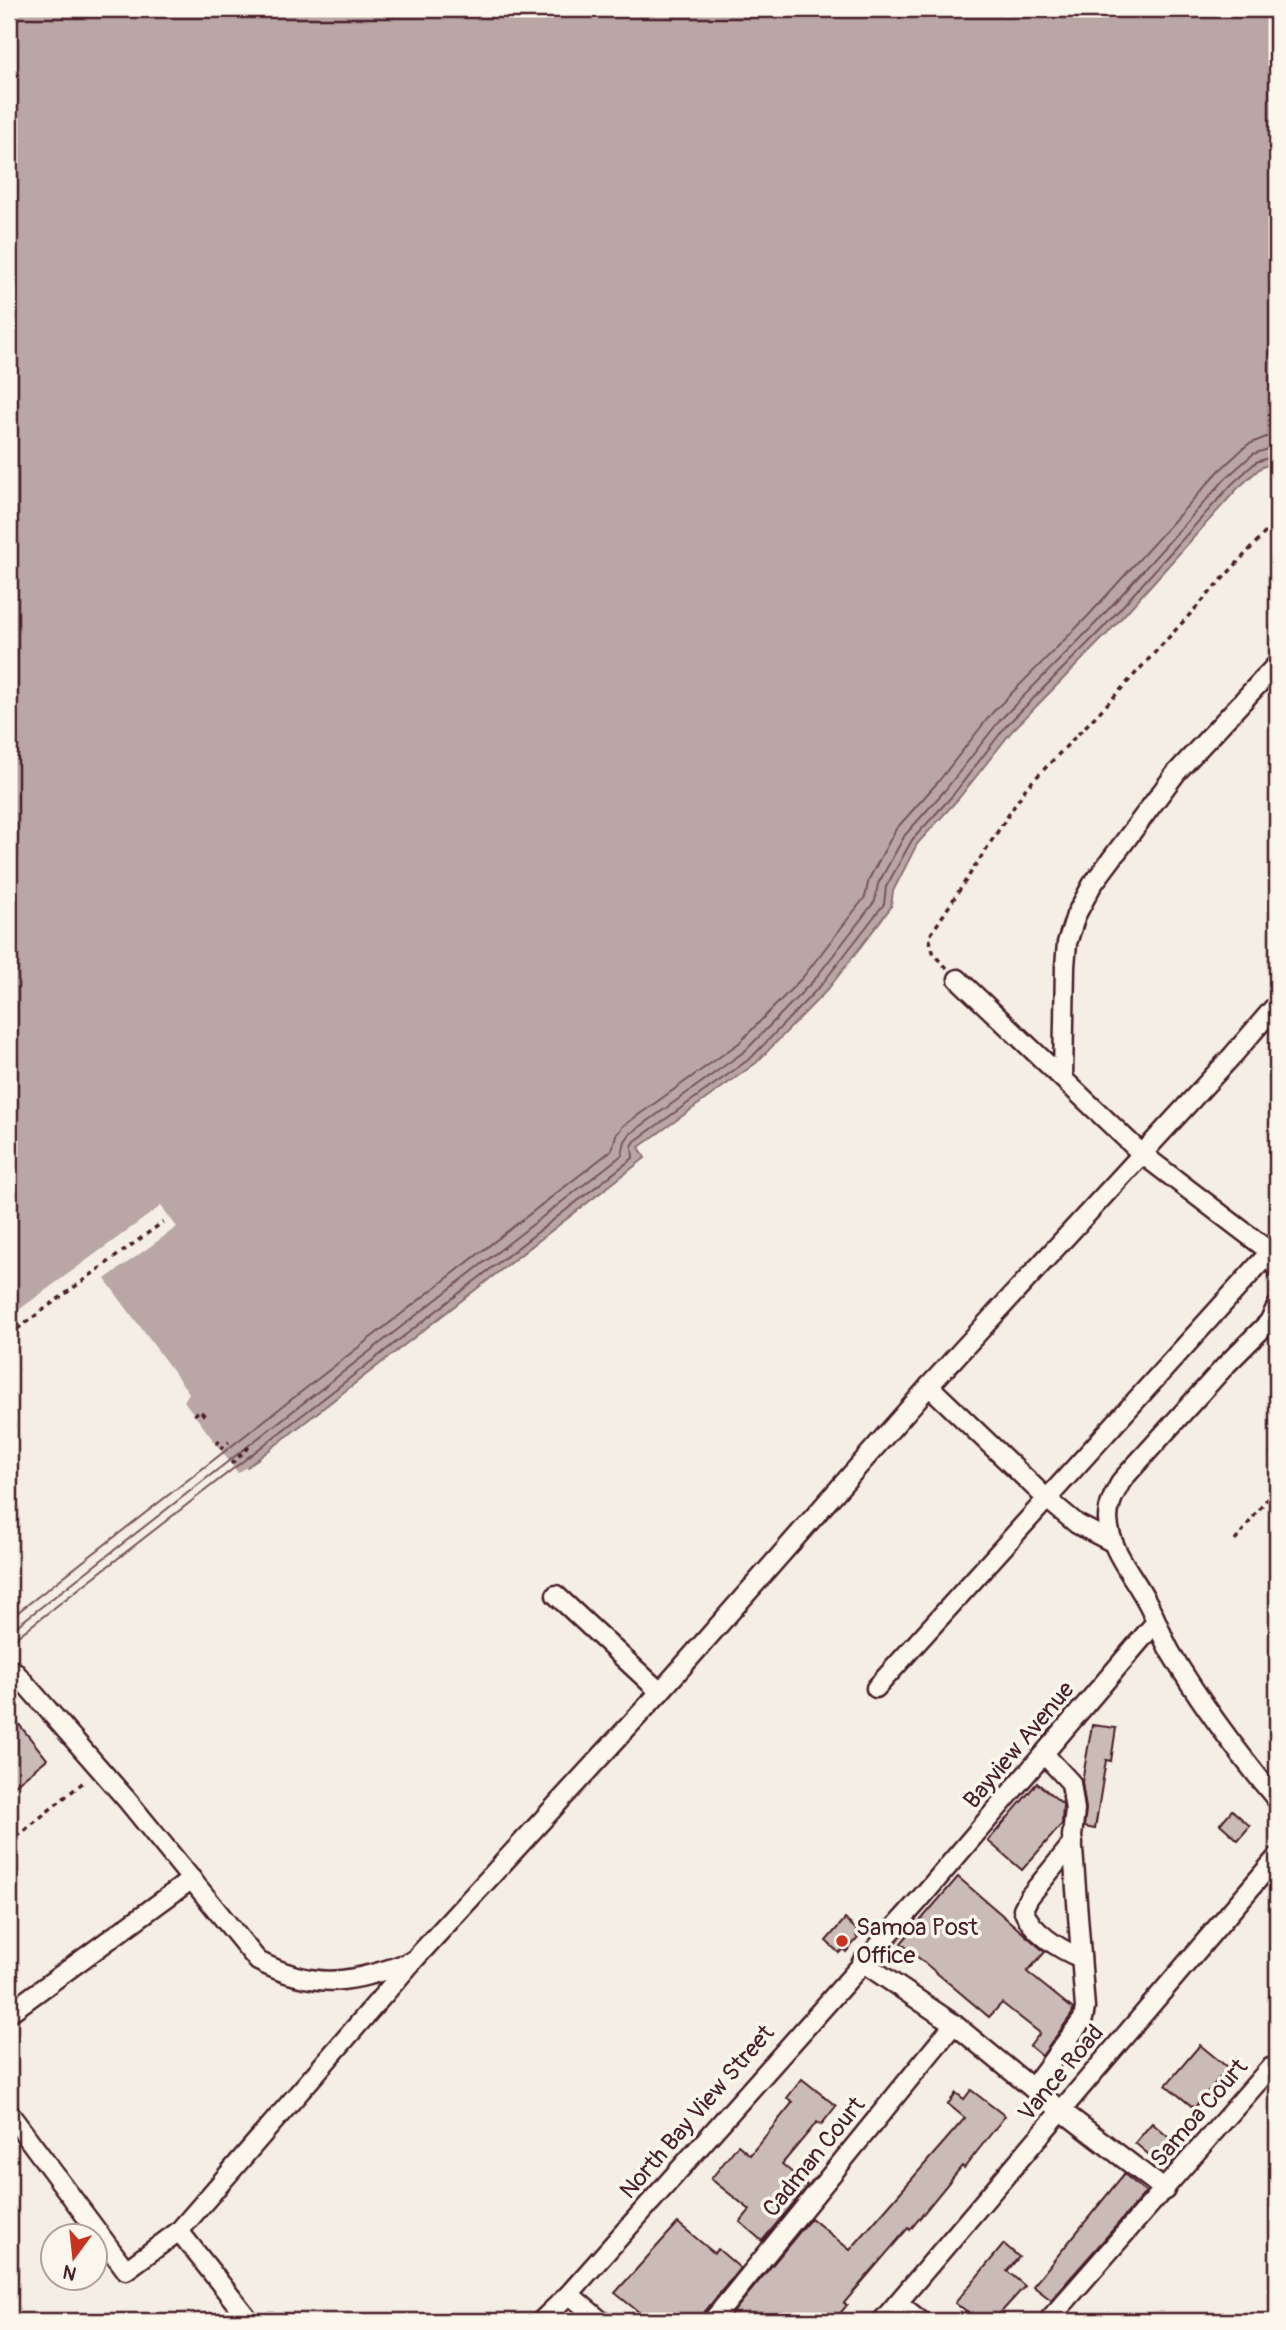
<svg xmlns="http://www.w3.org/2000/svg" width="1286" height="2330" viewBox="0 0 1286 2330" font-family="Pangolin,sans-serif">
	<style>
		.water { fill: #baa7a5; stroke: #8d7174; stroke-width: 2 }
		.pier { fill: #f4eee4 }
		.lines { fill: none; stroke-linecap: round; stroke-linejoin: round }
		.shore { stroke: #77555c; stroke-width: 2 }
		.building { fill: #cabbb6; stroke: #4a1f2b; stroke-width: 2 }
		.minor-casing { stroke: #4a1f2b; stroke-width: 23 }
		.path { stroke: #4a1f2b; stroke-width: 3.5; stroke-dasharray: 5 5; stroke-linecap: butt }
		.minor { stroke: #fbf7ec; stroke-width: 18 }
		.poi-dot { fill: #c8321e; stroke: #fbf7ec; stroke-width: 2.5 }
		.labels { text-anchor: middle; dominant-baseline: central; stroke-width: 7; stroke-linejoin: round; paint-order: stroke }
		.street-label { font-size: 24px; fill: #4a1f2b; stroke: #fbf7ec }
		.poi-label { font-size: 24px; fill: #4a1f2b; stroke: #fbf7ec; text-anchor: start }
	</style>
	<rect width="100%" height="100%" fill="#f4eee4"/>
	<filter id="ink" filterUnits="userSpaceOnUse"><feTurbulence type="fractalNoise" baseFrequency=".0143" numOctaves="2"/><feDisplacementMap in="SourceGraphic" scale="14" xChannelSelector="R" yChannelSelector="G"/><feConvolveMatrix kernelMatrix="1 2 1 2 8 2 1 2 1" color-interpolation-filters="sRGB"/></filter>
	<g filter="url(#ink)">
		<path class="water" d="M 9,9 L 1277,9 L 1277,461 L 1260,468 L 1237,489 L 1107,634 L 1012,731 L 958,799 L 917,844 L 893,891 L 891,907 L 828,989 L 756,1063 L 639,1147 L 645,1158 L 9,1652 Z"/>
		<path class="pier" d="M 161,1206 L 177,1227 L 105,1279 L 189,1393 L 184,1401 L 238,1473 L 246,1467 L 248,1470 L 9,1656 L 9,1317 Z"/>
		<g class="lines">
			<g class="shore">
				<path d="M 9,1619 L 612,1150 L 616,1135 L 623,1126 L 739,1043 L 803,977 L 865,897 L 869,879 L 896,829 L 938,782 L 992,713 L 1088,616 L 1219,471 L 1247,445 L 1266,437 L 1277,436"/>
				<path d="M 9,1632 L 622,1155 L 625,1141 L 630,1134 L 745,1051 L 815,979 L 875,901 L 878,884 L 905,835 L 946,789 L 1000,720 L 1096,623 L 1226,478 L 1253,454 L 1277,446"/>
				<path d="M 9,1643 L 633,1158 L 632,1146 L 635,1141 L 751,1058 L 822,984 L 884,904 L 886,887 L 912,840 L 953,795 L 1006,726 L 1102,629 L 1232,484 L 1256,462 L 1277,455"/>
			</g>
		</g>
		<g class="building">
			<path d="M 9,1712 L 47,1759 L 9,1790 Z"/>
			<path d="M 1092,1725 L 1116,1728 L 1111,1761 L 1106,1760 L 1095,1829 L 1084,1827 L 1086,1809 L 1082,1782 Z"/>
			<path d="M 1037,1783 L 1063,1804 L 1062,1824 L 1022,1870 L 988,1841 Z"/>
			<path d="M 1232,1810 L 1250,1826 L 1238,1840 L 1220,1824 Z"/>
			<path d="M 958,1877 L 1045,1952 L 1027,1972 L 1073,2009 L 1072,2014 L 1042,2056 L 1030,2046 L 1040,2033 L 1002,2003 L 989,2017 L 901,1943 Z"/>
			<path d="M 845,1919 L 859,1932 L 856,1936 L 858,1938 L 846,1952 L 843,1949 L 839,1953 L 826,1941 Z"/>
			<path d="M 1200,2045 L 1228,2068 L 1194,2108 L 1166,2085 Z"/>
			<path d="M 802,2079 L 836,2106 L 821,2125 L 817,2122 L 782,2164 L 808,2186 L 762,2241 L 740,2222 L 750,2210 L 711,2179 L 738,2145 L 750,2155 L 793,2102 L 787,2098 Z"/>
			<path d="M 971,2090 L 1005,2116 L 964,2168 L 962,2166 L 910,2230 L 908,2228 L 844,2303 L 847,2305 L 834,2321 L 726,2321 L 811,2218 L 850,2250 L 965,2118 L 948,2104 L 956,2093 L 964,2099 Z"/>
			<path d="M 1152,2123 L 1183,2150 L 1166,2169 L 1135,2143 Z"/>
			<path d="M 1124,2174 L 1146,2192 L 1051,2300 L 1033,2286 Z"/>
			<path d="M 678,2223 L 714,2253 L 718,2249 L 740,2268 L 703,2314 L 701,2321 L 650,2321 L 615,2293 Z"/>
			<path d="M 1004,2244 L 1019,2257 L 1007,2271 L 1025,2286 L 993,2321 L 978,2321 L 955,2303 Z"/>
		</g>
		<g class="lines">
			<g class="minor-casing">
				<g id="minor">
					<path d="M 958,979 L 1142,1154 L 1277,1257"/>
					<path d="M 1063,1078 L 1065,966 L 1067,943 L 1076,915 L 1092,885 L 1176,773 L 1277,664"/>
					<path d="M 1277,1306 L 1269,1322 L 1227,1364 L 1122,1480 C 1115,1493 1108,1504 1108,1519 C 1109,1549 1133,1575 1146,1600 C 1156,1617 1161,1636 1171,1653 C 1202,1705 1238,1753 1277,1800"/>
					<path d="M 929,1386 L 1046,1498 L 1077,1524 L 1112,1542"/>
					<path d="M 556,1595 L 660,1692"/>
					<path d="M 14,1671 L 127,1800 L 258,1961 C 319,1992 352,1982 413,1961"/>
					<path d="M 876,1688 L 1270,1252 L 1277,1269"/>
					<path d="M 1073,1843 L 1029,1897 L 1023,1909 C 1031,1932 1059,1949 1081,1958"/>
					<path d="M 862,1962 L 954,2024 L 1032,2088 L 1165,2190"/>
					<path d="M 9,2013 L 192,1879"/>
					<path d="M 1032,2088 L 1083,2019 L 1085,2008 L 1072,1836 L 1075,1810 L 1071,1783 L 1044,1754"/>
					<path d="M 9,2113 L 126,2270 L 179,2231 L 413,1961 L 660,1692 L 929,1386 L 1233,1055 L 1277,1004"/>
					<path d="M 179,2231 L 250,2321"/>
					<path d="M 569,2294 L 601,2321"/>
					<path d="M 898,2303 L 921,2321"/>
					<path d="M 541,2321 L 569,2294 L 920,1899 L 1155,1623"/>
					<path d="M 712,2321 L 954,2024"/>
					<path d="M 882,2321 L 1277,1857"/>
					<path d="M 1048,2321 L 1270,2068"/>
				</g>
			</g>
			<g class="path">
				<path d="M 1277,514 L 1274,523 L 1277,531"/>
				<path d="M 947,968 L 934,955 L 929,937 L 1026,788 L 1112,699 L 1274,523"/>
				<path d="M 9,1335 L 163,1222"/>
				<path d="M 194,1415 L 200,1410 L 206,1418"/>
				<path d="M 216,1444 L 223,1437"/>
				<path d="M 220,1449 L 229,1442"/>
				<path d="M 231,1464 L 249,1447"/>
				<path d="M 1235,1541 L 1277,1486"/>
				<path d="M 9,1843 L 86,1780"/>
			</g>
			<use href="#minor" class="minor"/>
		</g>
	</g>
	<circle class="poi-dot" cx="842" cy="1941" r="7"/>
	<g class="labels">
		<g class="street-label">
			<text transform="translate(1019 1745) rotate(-50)">Bayview Avenue</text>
			<text transform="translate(1061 2073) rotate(-50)">Vance Road</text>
			<text transform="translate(697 2112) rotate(-49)">North Bay View Street</text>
			<text transform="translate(1199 2113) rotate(-49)">Samoa Court</text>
			<text transform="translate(814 2157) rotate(-51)">Cadman Court</text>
		</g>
		<g class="poi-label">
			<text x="856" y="1927">Samoa Post<tspan x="856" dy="28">Office</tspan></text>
		</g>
	</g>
	<rect width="1286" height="2330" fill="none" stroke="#fbf7ec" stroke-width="35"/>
	<rect x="18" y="18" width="1251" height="2295" fill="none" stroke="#4a1f2b" stroke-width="2.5" filter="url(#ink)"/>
	<g transform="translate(74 2257) rotate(195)"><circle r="33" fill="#fbf7ec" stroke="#b4a19f" stroke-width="2"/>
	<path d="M0-5L12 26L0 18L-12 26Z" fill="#c8321e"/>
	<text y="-10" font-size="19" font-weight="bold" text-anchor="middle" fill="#4a1f2b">N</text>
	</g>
</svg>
